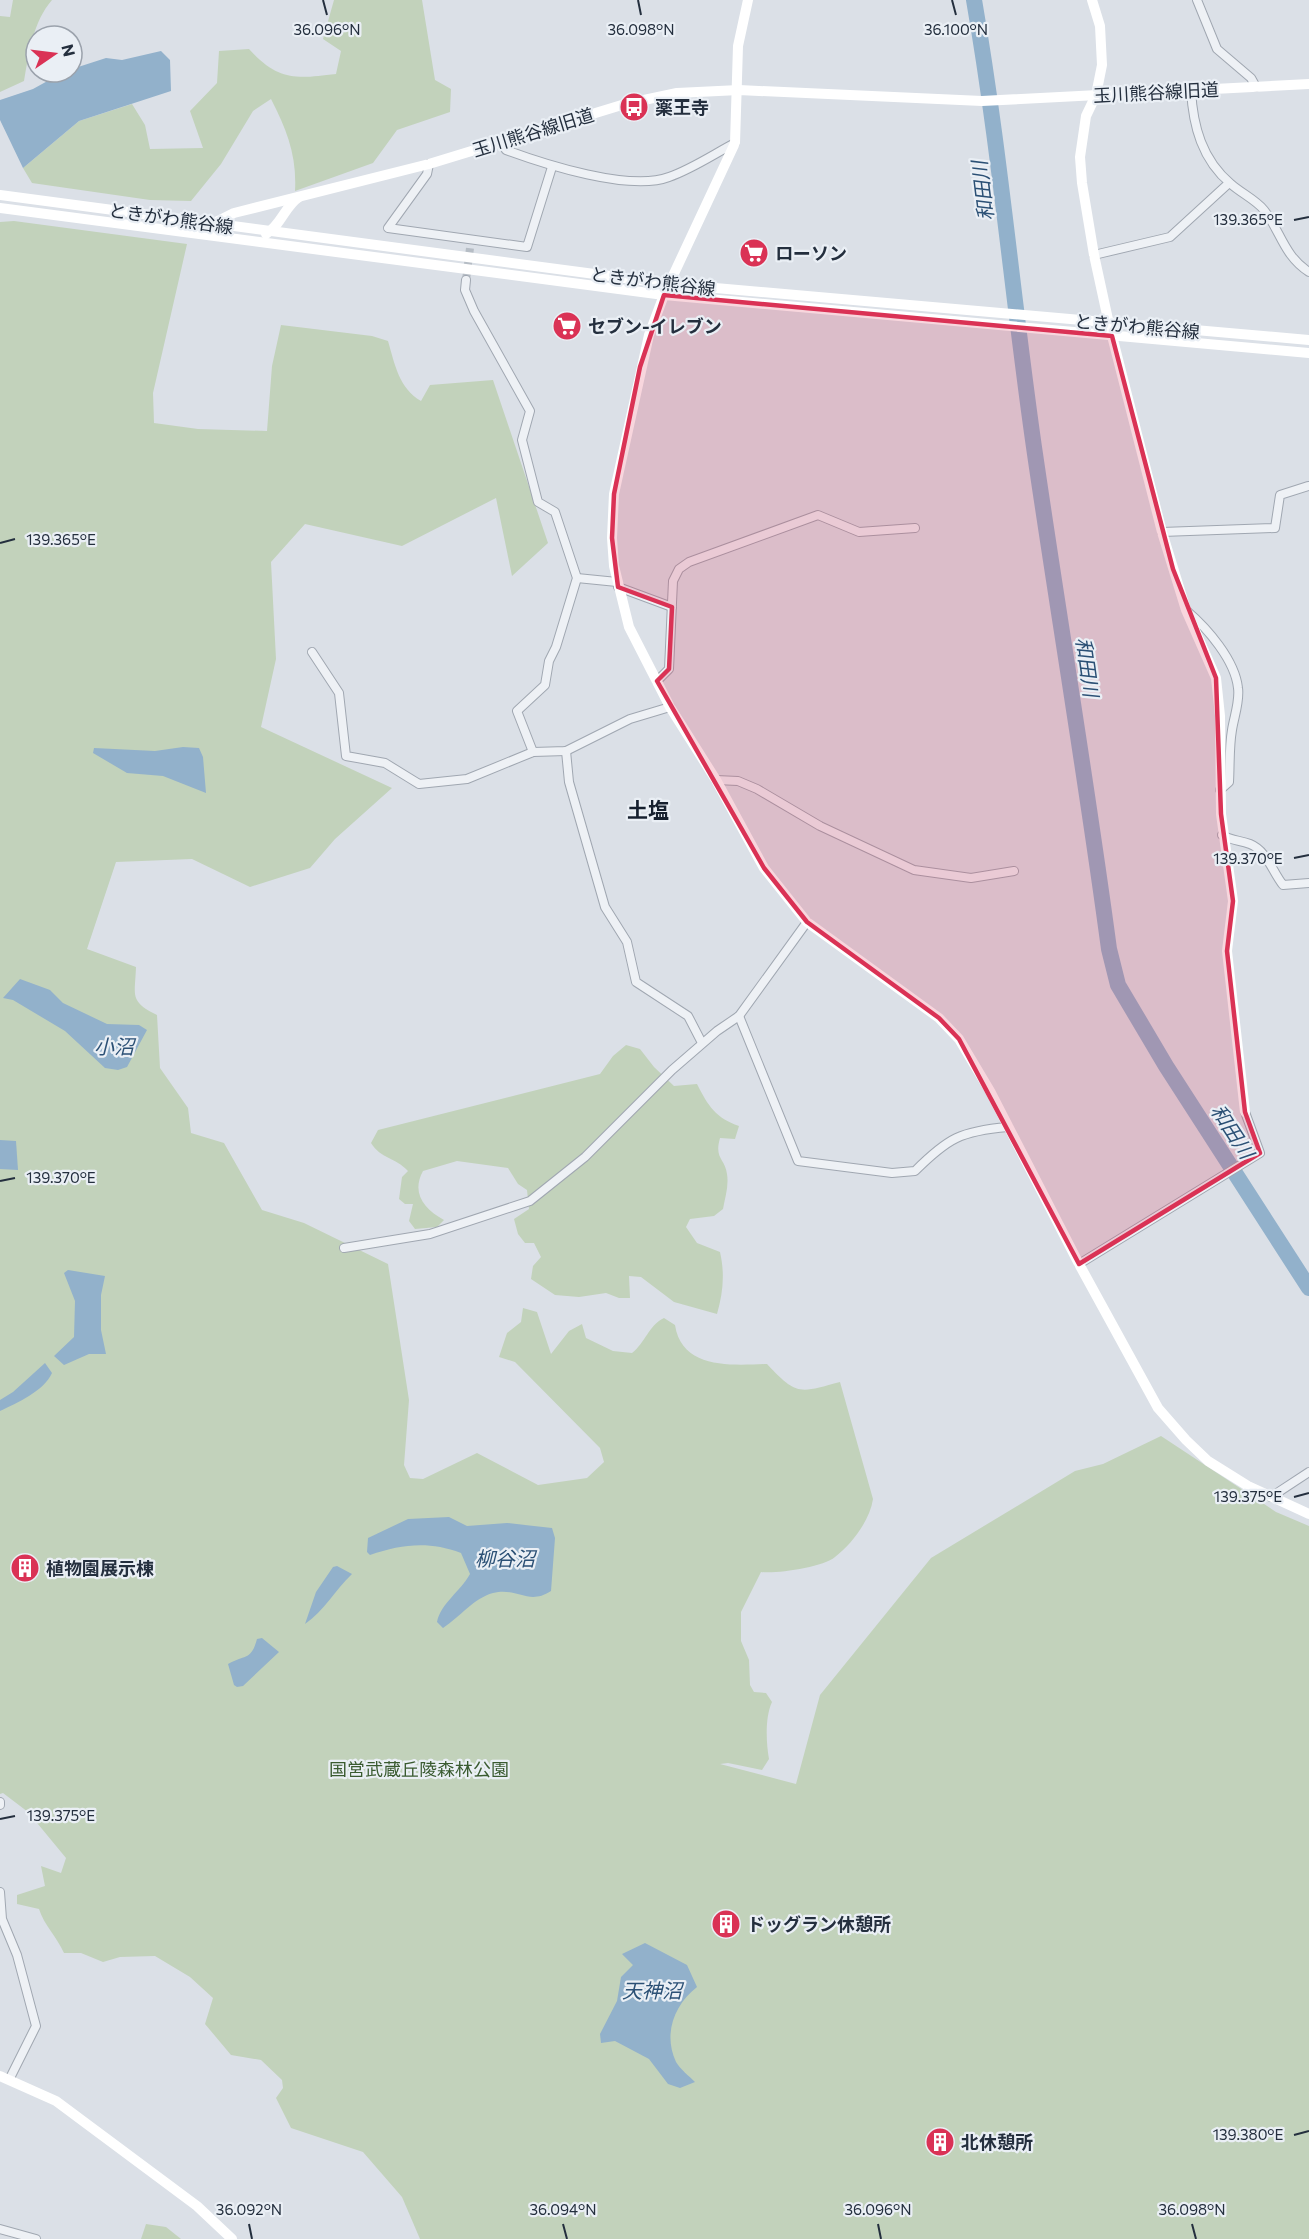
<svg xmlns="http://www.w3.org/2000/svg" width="1309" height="2239" viewBox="0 0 1309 2239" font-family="Commissioner,'Noto Sans JP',sans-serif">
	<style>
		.green { fill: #c2d2bb }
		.water { fill: #92b1cb }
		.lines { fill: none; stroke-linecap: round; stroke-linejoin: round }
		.river { stroke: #92b1cb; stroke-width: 16 }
		.street-tunnel { stroke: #b6bdc5; stroke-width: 8; stroke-dasharray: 8 4; stroke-linecap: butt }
		.street-casing { stroke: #a0a7b1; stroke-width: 10 }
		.street { stroke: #eef1f5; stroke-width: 8 }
		.secondary { stroke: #fff; stroke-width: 10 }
		.marked { fill: #da3255; fill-opacity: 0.2; stroke: #da3255; stroke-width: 4.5; stroke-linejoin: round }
		.ticks { fill: none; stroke: #242f3e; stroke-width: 2 }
		.labels { text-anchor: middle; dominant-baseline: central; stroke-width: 4.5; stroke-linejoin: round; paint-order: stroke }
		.street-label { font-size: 18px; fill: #242f3e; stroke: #eaeff5 }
		.poi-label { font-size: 18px; font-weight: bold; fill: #242f3e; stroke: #eaeff5; text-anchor: start }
		.park-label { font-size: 18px; fill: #3a5b30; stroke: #eaeff5 }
		.water-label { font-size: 20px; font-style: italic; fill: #2b5075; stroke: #eaeff5 }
		.quarter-label { font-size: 21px; font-weight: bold; fill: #16202f; stroke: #eaeff5 }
		.ticks-label { font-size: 15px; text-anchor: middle; fill: #242f3e; stroke: #eaeff5; stroke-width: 4.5; stroke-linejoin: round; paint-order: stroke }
	</style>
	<rect width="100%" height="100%" fill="#dbe0e7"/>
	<g class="green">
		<path d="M 13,0 L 52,0 C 33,22 29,52 24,81 L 0,92 L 0,16 L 10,17 Z"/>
		<path d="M 334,0 L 422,0 L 435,80 L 451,89 L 450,112 L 397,130 L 373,163 L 295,191 C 297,156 287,130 271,99 L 253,111 L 221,164 L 191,201 L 150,200 L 32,183 L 23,168 L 79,121 L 132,104 L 145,125 L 150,149 L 203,148 L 190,111 L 217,83 L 219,51 L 249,49 C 278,81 295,79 336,74 L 341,51 L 323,39 Z"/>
		<path d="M 14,221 L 187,244 L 153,393 L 154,423 L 198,429 L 267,431 L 272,366 L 281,325 L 372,336 L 388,341 C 395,365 399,388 421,401 L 430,385 L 493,380 L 548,543 L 512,576 L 496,498 L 402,546 L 305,524 L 271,562 L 276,659 L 261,727 L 392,788 L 335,839 L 310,868 L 250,887 L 192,859 L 116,862 L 87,949 L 136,967 C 135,996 129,1001 157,1015 L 160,1068 L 188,1108 L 191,1133 L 224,1143 L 262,1210 L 304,1223 L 388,1264 L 409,1400 L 404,1465 L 410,1478 L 423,1479 L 477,1453 L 538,1485 L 587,1478 L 604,1462 L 600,1448 L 515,1362 L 499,1357 L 507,1333 L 521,1322 L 523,1308 L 537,1312 L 551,1354 L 569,1331 L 582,1324 L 586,1338 L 613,1351 L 632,1353 C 646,1342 648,1326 664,1318 L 675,1325 C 682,1370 732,1365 767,1364 C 797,1396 799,1393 840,1382 L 873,1499 C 870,1520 852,1544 835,1557 C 823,1567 777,1574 761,1572 L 741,1612 L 741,1641 L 749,1660 L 750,1685 L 754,1692 L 766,1693 L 772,1702 C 765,1717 766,1742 769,1759 L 762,1770 L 728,1763 L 720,1764 L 796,1784 L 820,1695 L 931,1558 L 1075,1471 L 1103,1464 L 1161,1436 L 1276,1512 L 1309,1526 L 1309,2239 L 420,2239 L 402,2197 L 363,2152 L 291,2128 L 276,2098 L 283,2088 L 282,2080 L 261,2060 L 231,2055 L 205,2024 L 213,1998 L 190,1977 L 155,1956 L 120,1957 L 103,1962 L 81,1953 L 64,1953 C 57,1937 44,1925 39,1909 L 17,1904 L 17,1895 L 45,1886 L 41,1866 L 61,1873 L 66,1858 L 28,1812 L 3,1793 L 0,1794 L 0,222 Z"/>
		<path d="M 626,1045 L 640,1049 L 654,1067 L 674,1086 L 697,1084 C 708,1106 716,1118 739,1126 L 735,1139 L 720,1138 C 714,1159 725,1158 727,1174 C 729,1186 725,1198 723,1209 L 714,1216 L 690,1219 L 686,1227 L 697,1243 L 720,1252 C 725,1274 723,1293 717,1314 L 674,1302 L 641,1277 L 629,1276 L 630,1298 L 619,1298 L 606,1293 L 579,1297 L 555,1295 L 531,1279 L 533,1266 L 541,1257 L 534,1243 L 525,1243 L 518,1234 L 514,1219 L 529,1209 L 527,1190 L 518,1184 L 508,1168 L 457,1161 L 423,1171 C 411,1193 424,1209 444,1220 L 437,1227 L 415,1229 L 409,1221 L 413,1204 L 405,1204 L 399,1199 L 402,1177 L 408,1171 C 395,1157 381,1159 371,1143 L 378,1130 L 600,1074 L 613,1056 Z"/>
		<path d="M 146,2224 L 166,2227 L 181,2239 L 141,2239 Z"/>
	</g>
	<g class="water">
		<path d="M 161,51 L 170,60 L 171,91 L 79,121 L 23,168 L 0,120 L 0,100 L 33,89 L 62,73 L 72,72 L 72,69 L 106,58 L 122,60 Z"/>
		<path d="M 183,747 L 199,748 L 203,757 L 206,793 L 163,776 L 127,773 L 93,753 L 94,748 L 155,751 Z"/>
		<path d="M 20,979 L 50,990 L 63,1003 L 107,1024 L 139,1025 L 147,1030 L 127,1067 L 118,1070 L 105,1068 L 65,1031 L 13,1000 L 3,998 Z"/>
		<path d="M 0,1140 L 16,1141 L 18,1170 L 0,1169 Z"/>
		<path d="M 68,1270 L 105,1276 L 101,1295 L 101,1330 L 106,1354 L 89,1354 L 64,1365 L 54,1356 L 74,1337 L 75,1301 L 64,1273 Z"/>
		<path d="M 45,1363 L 52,1373 C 44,1391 17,1403 0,1411 L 0,1400 L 13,1392 Z"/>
		<path d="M 449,1517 L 467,1526 L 507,1523 L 552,1528 L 555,1538 L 551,1591 C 528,1606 518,1587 493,1593 C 474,1598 460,1617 443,1628 L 437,1622 C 441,1603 460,1592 470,1574 L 461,1553 C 429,1541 402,1544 370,1555 L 367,1552 L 368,1538 L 408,1519 Z"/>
		<path d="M 337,1566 L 352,1574 C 335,1590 324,1611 305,1624 L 316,1592 L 333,1567 Z"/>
		<path d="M 262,1638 L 279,1652 L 243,1686 L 237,1687 L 234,1685 L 228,1664 C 245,1654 251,1661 257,1639 Z"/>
		<path d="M 645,1943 L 687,1965 L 697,1987 C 674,2005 663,2034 676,2062 C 680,2069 689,2076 695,2082 L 680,2088 L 668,2084 L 649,2059 L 615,2041 L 601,2043 L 600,2034 L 617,2001 L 621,1977 L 633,1965 L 622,1954 Z"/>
	</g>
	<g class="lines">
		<path class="river" d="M 974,0 C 1000,150 1013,303 1035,454 C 1059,619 1087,784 1109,949 L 1118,985 L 1166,1066 L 1309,1288"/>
		<path class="street-tunnel" d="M 466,280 L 470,248"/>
		<g class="street-casing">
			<g id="street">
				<path d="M 1197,0 L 1217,49 L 1251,78 L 1256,87"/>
				<path d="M 1191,90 C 1193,126 1202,160 1231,184 C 1241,193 1256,200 1264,210 C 1281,232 1284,256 1309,272"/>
				<path d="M 501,143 L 506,150 C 544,164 630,192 669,177 C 692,169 714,154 735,143"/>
				<path d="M 429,164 L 427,174 L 388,228 L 527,247 L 552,167"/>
				<path d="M 1094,255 L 1170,237 L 1229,183"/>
				<path d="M 466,280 L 465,290 L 474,311 L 530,411 L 522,440 L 538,502 L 555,512 L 577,578 L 556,647 L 549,661 L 545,685 L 517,711 L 533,752"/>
				<path d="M 1162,532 L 1275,528 L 1280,495 L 1308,486"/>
				<path d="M 577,578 L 617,582"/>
				<path d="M 618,587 L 672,607"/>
				<path d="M 1187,611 C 1207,628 1235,660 1238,688 C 1240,701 1234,717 1232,730 C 1229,747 1230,765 1229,782 L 1220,790"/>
				<path d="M 312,652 L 339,693 L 346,756 L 385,763 L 419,784 L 467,779 L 533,752 L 566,751 L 630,719 L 670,707"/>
				<path d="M 657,681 L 669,669 L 673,581 L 679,569 L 689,562 L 818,515 L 859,532 L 915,528"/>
				<path d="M 566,751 L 569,782 L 605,907 L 627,942 L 636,982 L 688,1016 L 702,1043"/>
				<path d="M 716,780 L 738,781 L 757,789 L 820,826 L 914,870 L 971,878 L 1014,871"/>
				<path d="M 1222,835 C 1232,841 1240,840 1250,844 C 1267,851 1272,871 1283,885 L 1309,883"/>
				<path d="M 739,1016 L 798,1161 L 892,1173 L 915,1171 C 948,1138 961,1131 1008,1127"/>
				<path d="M 344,1248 L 430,1234 L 530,1201 L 585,1157 L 672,1070 L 717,1031 L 739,1016 L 807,922"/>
				<path d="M 1079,1264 L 1260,1153 L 1245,1112"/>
				<path d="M 1271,1497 L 1309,1472"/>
				<path d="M 0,1805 L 0,1802"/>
				<path d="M 0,1892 L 2,1919 L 17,1955 L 36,2026 L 10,2078"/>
				<path d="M 0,2229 L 36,2239"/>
			</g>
		</g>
		<use href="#street" class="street"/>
		<g class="secondary">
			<path d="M 748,0 L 738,46 L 735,143 L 664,295 L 649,335 L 614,494 L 612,538 L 614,566 L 629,627 L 670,707 L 716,780 L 764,868 L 807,922 L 939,1018 L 959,1039 L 990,1091 L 1079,1264 L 1158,1408 L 1186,1440 L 1208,1461 L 1248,1486 L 1309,1514"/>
			<path d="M 1092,0 L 1100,26 L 1102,65 L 1096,95 L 1086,116 L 1080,157 L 1082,183 L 1094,255 L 1109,324 L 1162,532 L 1186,610 L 1216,678 L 1220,716 L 1221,814 L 1233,901 L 1227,951 L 1245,1112"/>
			<path d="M 0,195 L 670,284 L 1309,340"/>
			<path d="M 0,208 L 664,295 L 1309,353"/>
			<path d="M 214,223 L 234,213 L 429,164 L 625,104 L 677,93 L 739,90 L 982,101 L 1309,84"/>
			<path d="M 266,234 C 281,225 285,206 299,197"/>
			<path d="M 0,2076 L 56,2101 L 197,2206 L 232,2239"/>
		</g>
	</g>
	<path class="marked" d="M 664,295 L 1112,336 L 1173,569 L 1216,678 L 1221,814 L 1233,901 L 1227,951 L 1245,1112 L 1260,1153 L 1079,1264 L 959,1039 L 939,1018 L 807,922 L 764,868 L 657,681 L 669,669 L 672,607 L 618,587 L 612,538 L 614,494 L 640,367 Z"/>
	<path class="ticks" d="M 323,0 L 327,15M 638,0 L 641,15M 952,0 L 956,15M 1294,220 L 1309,217M 0,543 L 15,539M 1294,858 L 1309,855M 0,1181 L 15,1178M 1294,1497 L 1309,1493M 0,1819 L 15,1816M 1294,2135 L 1309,2131M 249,2224 L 252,2239M 563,2224 L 567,2239M 878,2224 L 881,2239M 1192,2224 L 1196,2239"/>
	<defs>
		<g id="bus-disc" transform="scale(1.5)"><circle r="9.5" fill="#da3255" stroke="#eaeff5"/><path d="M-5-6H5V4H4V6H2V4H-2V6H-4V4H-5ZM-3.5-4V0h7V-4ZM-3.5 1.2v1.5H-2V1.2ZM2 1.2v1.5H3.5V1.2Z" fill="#fff"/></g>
		<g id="supermarket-disc" transform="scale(1.5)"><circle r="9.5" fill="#da3255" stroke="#eaeff5"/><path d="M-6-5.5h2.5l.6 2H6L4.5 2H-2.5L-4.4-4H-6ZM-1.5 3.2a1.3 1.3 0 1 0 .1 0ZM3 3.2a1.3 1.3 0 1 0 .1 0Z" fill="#fff"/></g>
		<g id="building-disc" transform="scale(1.5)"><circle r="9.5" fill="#da3255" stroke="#eaeff5"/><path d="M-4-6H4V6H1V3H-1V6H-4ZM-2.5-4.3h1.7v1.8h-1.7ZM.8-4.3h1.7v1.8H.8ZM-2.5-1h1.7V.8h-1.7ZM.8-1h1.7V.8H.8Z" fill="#fff"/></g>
	</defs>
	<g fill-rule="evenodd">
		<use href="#bus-disc" x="634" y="107"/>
		<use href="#supermarket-disc" x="754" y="253"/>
		<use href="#supermarket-disc" x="567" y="326"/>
		<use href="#building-disc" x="25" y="1568"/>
		<use href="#building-disc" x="726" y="1924"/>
		<use href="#building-disc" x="940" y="2142"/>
	</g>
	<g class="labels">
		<g class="street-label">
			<text transform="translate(1156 92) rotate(-3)">玉川熊谷線旧道</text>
			<text transform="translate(533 132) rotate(-17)">玉川熊谷線旧道</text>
			<text transform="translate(171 218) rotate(8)">ときがわ熊谷線</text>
			<text transform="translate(653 281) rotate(7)">ときがわ熊谷線</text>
			<text transform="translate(1137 326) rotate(5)">ときがわ熊谷線</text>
		</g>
		<g class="poi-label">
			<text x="655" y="107">薬王寺</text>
			<text x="775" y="253">ローソン</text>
			<text x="588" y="326">セブン-イレブン</text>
			<text x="46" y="1568">植物園展示棟</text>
			<text x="747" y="1924">ドッグラン休憩所</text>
			<text x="961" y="2142">北休憩所</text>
		</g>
		<g class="park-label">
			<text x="419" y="1769">国営武蔵丘陵森林公園</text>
		</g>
		<g class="water-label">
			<text transform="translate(982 191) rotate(-97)">和田川</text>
			<text transform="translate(1088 667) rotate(82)">和田川</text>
			<text x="114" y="1046">小沼</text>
			<text transform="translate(1233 1131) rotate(57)">和田川</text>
			<text x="505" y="1558">柳谷沼</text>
			<text x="652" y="1990">天神沼</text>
		</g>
		<g class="quarter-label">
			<text x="648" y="809">土塩</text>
		</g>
	</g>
	<g class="ticks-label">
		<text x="327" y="35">36.096°N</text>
		<text x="641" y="35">36.098°N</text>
		<text x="956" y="35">36.100°N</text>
		<text x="1248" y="225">139.365°E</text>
		<text x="61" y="545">139.365°E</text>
		<text x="1248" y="864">139.370°E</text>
		<text x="61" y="1183">139.370°E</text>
		<text x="1248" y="1502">139.375°E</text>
		<text x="61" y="1821">139.375°E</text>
		<text x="1248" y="2140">139.380°E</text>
		<text x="249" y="2215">36.092°N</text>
		<text x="563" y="2215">36.094°N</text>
		<text x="878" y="2215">36.096°N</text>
		<text x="1192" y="2215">36.098°N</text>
	</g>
	<g transform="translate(54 54) rotate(76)"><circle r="28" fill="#eaeff5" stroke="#9ba2ac" stroke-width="1.5"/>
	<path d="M0-4.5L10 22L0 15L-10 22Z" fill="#da3255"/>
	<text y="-9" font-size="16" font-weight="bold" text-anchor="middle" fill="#242f3e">N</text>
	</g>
</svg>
